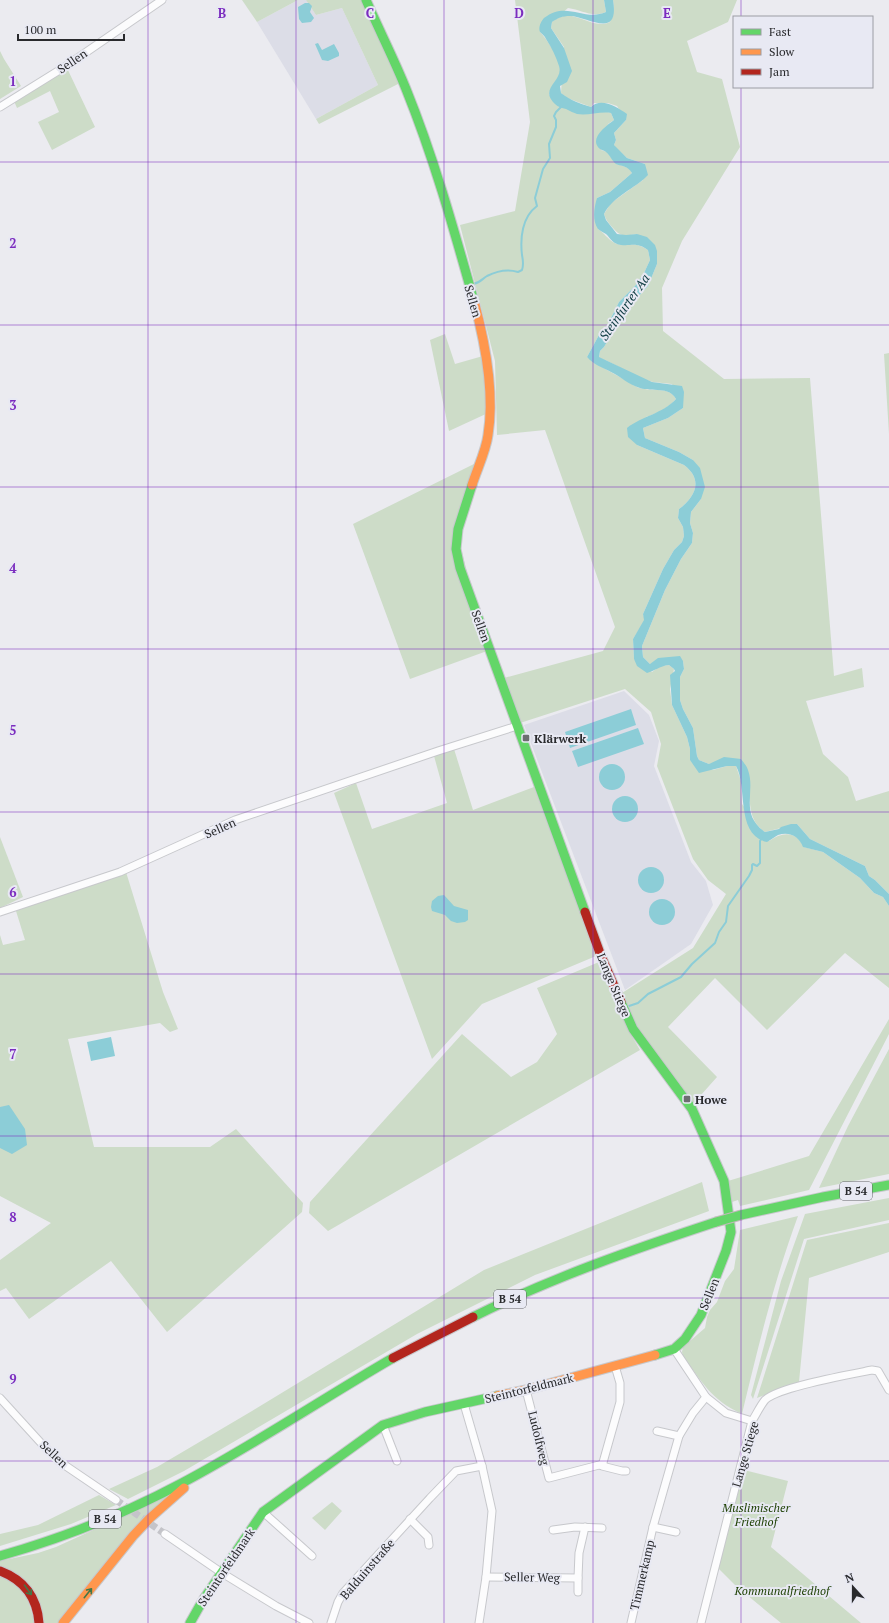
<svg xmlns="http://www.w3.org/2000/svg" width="889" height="1623" viewBox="0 0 889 1623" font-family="'PT Serif',serif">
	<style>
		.built { fill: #dcdde7 }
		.green { fill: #cddcc8 }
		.water { fill: #8ccdd7 }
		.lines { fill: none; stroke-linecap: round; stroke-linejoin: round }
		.stream { stroke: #8ccdd7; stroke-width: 2 }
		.street-tunnel { stroke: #c4c4c9; stroke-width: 7; stroke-dasharray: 7 3.5; stroke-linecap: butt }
		.street-casing { stroke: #c7c8cc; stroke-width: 9 }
		.fast-casing { stroke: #c7c8cc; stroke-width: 11 }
		.slow-casing { stroke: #c7c8cc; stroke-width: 11 }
		.jam-casing { stroke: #c7c8cc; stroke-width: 11 }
		.street { stroke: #fcfcfd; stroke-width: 7 }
		.fast { stroke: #63d668; stroke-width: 9 }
		.slow { stroke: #ff974d; stroke-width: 9 }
		.jam { stroke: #b3261e; stroke-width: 9 }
		.fast-bridge-casing { stroke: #c3b9bb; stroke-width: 11; stroke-linecap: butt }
		.fast-bridge { stroke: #63d668; stroke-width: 9 }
		.oneway { stroke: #437748 }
		.grid { fill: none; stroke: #7b2cbf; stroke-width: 1; stroke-opacity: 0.55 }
		.poi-dot { fill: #6d6e71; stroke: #e8e9f3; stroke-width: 1.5 }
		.labels { text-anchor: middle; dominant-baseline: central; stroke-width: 4; stroke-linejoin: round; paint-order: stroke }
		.shield { fill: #e8e9f3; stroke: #626368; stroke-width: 1 }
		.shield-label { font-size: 11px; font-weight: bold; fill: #292a2d }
		.street-label { font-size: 12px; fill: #292a2d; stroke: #e8e9f3 }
		.poi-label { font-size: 12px; font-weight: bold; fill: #292a2d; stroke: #e8e9f3; text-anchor: start }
		.park-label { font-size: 12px; font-style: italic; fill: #1c3f00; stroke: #e8e9f3 }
		.water-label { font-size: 13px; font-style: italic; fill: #144046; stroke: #e8e9f3 }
		.grid-label { font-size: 13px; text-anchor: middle; font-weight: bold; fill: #7b2cbf; stroke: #e8e9f3; stroke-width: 4; stroke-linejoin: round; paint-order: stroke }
	</style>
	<rect width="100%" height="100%" fill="#ebebf0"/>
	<g class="built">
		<path d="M 298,0 L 306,0 L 316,15 L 342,8 L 378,85 L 316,119 L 257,22 Z"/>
		<path d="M 624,691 L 649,715 L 659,741 L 654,766 L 691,862 L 706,881 L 713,905 L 691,944 L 625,990 L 524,725 Z"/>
	</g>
	<g class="green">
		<path d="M 242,0 L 298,0 L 257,22 Z"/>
		<path d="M 306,0 L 362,0 L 400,83 L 319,124 L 316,119 L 378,85 L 342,8 L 316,15 Z"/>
		<path d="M 515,0 L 604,0 L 606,12 C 592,18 582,10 568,8 L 540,32 C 547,39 563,63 560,73 C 559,81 551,83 549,95 L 611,113 L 614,120 L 608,124 L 601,150 L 607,152 L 617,164 L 629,168 L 632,173 L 610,192 L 597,198 L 598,229 C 604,233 608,239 613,242 C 624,249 633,239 648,250 L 650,260 L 644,273 L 635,286 L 619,302 L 606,328 L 599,335 L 587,357 C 600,367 613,373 627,381 C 631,383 635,387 640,388 C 653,392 669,386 676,399 C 668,408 658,413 646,417 L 637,445 L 684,465 C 704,480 695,497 679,509 L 678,518 L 683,527 L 684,536 L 682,542 L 674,550 L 663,569 L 643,614 L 645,620 L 633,639 L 634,659 L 652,672 L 660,666 L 669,665 L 674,669 L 670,689 L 672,705 L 687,737 L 690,749 L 690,760 L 713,770 L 727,766 L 736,766 L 741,781 L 742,804 L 769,841 C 782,832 796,830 804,847 L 823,852 L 860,878 L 874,893 L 883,897 L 889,906 L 889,988 L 845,953 L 767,1030 L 715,978 L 668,1027 L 717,1077 L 693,1104 L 636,1028 L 622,993 L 693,948 L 726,894 L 708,880 L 693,859 L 657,766 L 661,744 L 651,712 L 625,689 L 520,723 L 504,678 L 603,651 L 615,627 L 545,430 L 497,435 L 495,361 L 460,225 L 515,211 L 530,122 Z"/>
		<path d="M 613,0 L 737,0 L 728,22 L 687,41 L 697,72 L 722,79 L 740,147 L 682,241 L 662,288 L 663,331 L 724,379 L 810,378 L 834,676 L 862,668 L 864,687 L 806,701 L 823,754 L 848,777 L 856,801 L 889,791 L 889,894 L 875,880 L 869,876 L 865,866 L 810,839 L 797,824 L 765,832 C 751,822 751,811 749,796 C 747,784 744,771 741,759 L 709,764 L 699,760 L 697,756 L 693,728 L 683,709 L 680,700 L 680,677 L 684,669 L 683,661 L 650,664 L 643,657 L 642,646 L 665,590 L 681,559 L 692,543 L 693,533 L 690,523 L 691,512 L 701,499 L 693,460 L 679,452 L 645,438 L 643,428 L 668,418 L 683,408 L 672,384 C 666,383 659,383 653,382 C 634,378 618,364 599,358 L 600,351 L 604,347 L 626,310 L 648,286 L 657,264 L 637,234 C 624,236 622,238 612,227 C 608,222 606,220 604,214 L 611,203 L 643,180 L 645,164 L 627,158 L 615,147 L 614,145 L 616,140 L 614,133 L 626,120 L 617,106 L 608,103 L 594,103 L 591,107 L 567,98 L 561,93 L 564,47 L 551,28 L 552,22 C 554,20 557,18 560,17 C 577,11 593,30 610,22 L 614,8 Z"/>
		<path d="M 0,51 L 4,59 L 21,86 L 0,99 Z"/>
		<path d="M 66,66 L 95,127 L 52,150 L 38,122 L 59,112 L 50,91 L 17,108 L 14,101 Z"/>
		<path d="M 445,334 L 455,364 L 483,356 L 488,413 L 449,431 L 430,340 Z"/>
		<path d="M 889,353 L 889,434 L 884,354 Z"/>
		<path d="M 480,461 L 456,529 L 487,651 L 410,679 L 353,524 Z"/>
		<path d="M 454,749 L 473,810 L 534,787 L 596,956 L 482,1004 L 432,1059 L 334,793 L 356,783 L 372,829 L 447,803 L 434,756 Z"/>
		<path d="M 0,837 L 23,897 L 0,908 Z"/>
		<path d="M 126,872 L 163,992 L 178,1029 L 170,1032 L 160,1023 L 68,1039 L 94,1147 L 210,1147 L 236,1129 L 303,1203 L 302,1212 L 167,1332 L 111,1261 L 29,1319 L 6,1288 L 0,1291 L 0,1260 L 51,1223 L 0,1196 L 0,935 L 3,945 L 25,940 L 16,911 Z"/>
		<path d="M 599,962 L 630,1033 L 640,1050 L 328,1231 L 309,1213 L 310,1202 L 462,1034 L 511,1077 L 537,1062 L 557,1034 L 537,988 Z"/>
		<path d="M 889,1019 L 889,1034 L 809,1190 L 740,1206 L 738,1200 L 732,1202 L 728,1181 L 809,1156 Z"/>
		<path d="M 889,1049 L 889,1174 L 819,1188 L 848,1126 Z"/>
		<path d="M 702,1182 L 709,1211 L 535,1275 L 417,1334 L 184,1471 L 128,1499 L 109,1489 L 157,1467 L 252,1411 L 484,1270 Z"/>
		<path d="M 889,1198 L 889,1220 L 804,1239 L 753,1399 L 751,1395 L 781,1281 L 805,1214 Z"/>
		<path d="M 798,1216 C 774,1281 758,1347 742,1414 C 711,1400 702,1382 683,1356 L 682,1352 L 683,1347 L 705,1328 L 707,1317 L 710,1310 L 717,1302 L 725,1281 L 734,1269 L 740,1230 Z"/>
		<path d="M 889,1223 L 889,1252 L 809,1278 L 799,1382 L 757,1398 L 807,1240 Z"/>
		<path d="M 744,1470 L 788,1481 L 771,1547 L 861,1623 L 781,1623 L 736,1586 L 718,1568 Z"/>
		<path d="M 99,1495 L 116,1505 L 71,1524 L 0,1546 L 0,1534 L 38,1525 Z"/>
		<path d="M 170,1495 L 60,1623 L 42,1623 L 42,1614 L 0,1567 L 0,1561 L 38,1553 L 56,1547 Z"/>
		<path d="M 332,1502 L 342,1511 L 325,1530 L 312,1518 Z"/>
		<path d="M 0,1574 L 25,1591 L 35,1623 L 0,1623 Z"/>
	</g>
	<g class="water">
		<path d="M 604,0 L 613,0 C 620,41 587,16 570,16 C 562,16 558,18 552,22 L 551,28 L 564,48 L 572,71 L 567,82 L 560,86 L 561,93 C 570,100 580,104 591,107 C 601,97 617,107 627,114 L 626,120 L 614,133 L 616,140 L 614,145 L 627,158 L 645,164 L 648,175 C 635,189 613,196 604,214 L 606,220 L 617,234 L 626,235 L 637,234 L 647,237 L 655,245 L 657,251 L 657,264 L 648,286 L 626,310 L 604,347 L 600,351 L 599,357 L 652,382 L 682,386 L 684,392 L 683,408 L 668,418 L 643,428 L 645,438 L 679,452 L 693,460 L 700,468 L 705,487 L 701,499 L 691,512 L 690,523 L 693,533 L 692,543 L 681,559 L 665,590 L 642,646 L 643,657 L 650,664 L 658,658 L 680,656 L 683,661 L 684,669 L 680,677 L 680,700 L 683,709 L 693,728 L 697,756 L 699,760 L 709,764 L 724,757 L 741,759 C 743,762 747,766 748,770 C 756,792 739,814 765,832 L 779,829 L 781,827 L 791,824 L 797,824 L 810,839 L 865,866 L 869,876 L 875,880 L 889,894 L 889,906 L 883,897 L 874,893 L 860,878 L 823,852 L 803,847 C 799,836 789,831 778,835 C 774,837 771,840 767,842 C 735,835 748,787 736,766 L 727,766 L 699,773 L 690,760 L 690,749 L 687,737 L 672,705 L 670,675 L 675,671 L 674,669 L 669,665 C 659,666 655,671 647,673 L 637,666 L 634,659 L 633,639 L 644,620 L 643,614 L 663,569 L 674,550 L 682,542 L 684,536 L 683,527 L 678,518 L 679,509 C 695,497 704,480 684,465 L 637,445 L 628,437 L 627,428 C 642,416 662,414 676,399 C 669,386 652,392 640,388 C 629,385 620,376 611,372 C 602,367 594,365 587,357 L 599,335 L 606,328 L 619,302 L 635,286 L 644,273 L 650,260 L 648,250 C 636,242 633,246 621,245 C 613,244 611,239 606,234 C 603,232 600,231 598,229 C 592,220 594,208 597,198 L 610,192 L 632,173 C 627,165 623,167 616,164 C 612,161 610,155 606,152 C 604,150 603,151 600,149 C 588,139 606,126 614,120 L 611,113 C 600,111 588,116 577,114 C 574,113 570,111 566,109 C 562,108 558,107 555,104 C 538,88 564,81 559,66 C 556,57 552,48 546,39 C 545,36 542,34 540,32 C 538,28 541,21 544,18 C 567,0 584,22 606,12 Z"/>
		<path d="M 305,3 L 309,3 L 312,6 L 310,12 L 314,18 L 311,22 L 302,23 L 299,19 L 298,7 Z"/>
		<path d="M 318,43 L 322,50 L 334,44 L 339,53 L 339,56 L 328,61 L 322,60 L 315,44 Z"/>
		<path d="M 631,709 L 636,725 L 570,748 L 565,732 Z"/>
		<path d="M 638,728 L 644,744 L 578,767 L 572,751 Z"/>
		<circle cx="612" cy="777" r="13"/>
		<circle cx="625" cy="809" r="13"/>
		<circle cx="651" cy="880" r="13"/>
		<path d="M 444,895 L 454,906 L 468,910 L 468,920 L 465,922 L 457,923 L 451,921 L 445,915 L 432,911 L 431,907 L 432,901 L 438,896 Z"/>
		<circle cx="662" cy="912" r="13"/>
		<path d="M 111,1037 L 115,1056 L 91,1061 L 87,1042 Z"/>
		<path d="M 9,1105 L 25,1129 L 27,1145 L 12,1154 L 0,1148 L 0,1107 Z"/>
	</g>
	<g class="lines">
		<g class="stream">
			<path d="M 473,284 C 480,283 482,279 487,276 C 497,271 508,269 518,272 L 522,270 C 524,264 523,261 522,255 C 520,238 522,217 537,206 L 535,198 L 543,169 L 550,158 L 549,144 L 556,127 L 556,120 L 554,116 L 556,112 L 562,106"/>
			<path d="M 629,1006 L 638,1003 L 648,994 L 681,977 L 692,964 L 715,943 L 719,932 L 726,922 L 728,906 L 749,876 L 752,870 L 752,865 L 753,864 L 757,866 L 760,863 L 760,841 L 762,838"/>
		</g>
		<path class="street-tunnel" d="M 116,1500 L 165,1534"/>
		<g class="street-casing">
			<g id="street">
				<path d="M 0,107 L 66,66 L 162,0"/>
				<path d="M 0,912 L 120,872 L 235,820 L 438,751 L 517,726"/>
				<path d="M 615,1366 L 620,1383 L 620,1402 L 602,1466 L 622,1471 L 626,1471"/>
				<path d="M 526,1390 L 549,1478 L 603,1464"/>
				<path d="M 706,1397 L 726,1413 L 752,1421"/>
				<path d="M 0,1398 L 41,1443 L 60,1462 L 116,1500"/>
				<path d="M 464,1404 L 482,1466 L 492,1511 L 486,1577 L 479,1623"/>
				<path d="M 383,1425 L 397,1461"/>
				<path d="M 657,1431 L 679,1436"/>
				<path d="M 263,1512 L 312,1556"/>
				<path d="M 410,1519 L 428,1537 L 429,1545"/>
				<path d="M 653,1527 L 676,1532"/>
				<path d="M 553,1530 L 575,1527 L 602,1528"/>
				<path d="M 165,1534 L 222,1573 L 276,1606 L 309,1623"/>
				<path d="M 486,1577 L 578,1578 L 579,1553 L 585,1527"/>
				<path d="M 578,1578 L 578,1592"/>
				<path d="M 331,1623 L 338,1602 L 343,1593 L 430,1498 L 456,1471 L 482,1466"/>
				<path d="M 631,1623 L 653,1527 L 679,1436 L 693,1413 L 706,1397 L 674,1349"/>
				<path d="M 701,1623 L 752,1421 C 756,1415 760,1406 765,1400 C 778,1387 852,1374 872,1370 L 878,1371 L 889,1390"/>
			</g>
		</g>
		<g class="fast-casing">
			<g id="fast">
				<path d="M 366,0 C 379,30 394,59 406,89 C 434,158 454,230 474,301"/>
				<path d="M 472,485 L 458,529 L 456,549 L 460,568 L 585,912"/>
				<path d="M 621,1002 L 633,1029 L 692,1109 L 724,1181 L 731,1232 L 726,1251 L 701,1315 L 685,1339 L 674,1349 L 655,1355"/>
				<path d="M 741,1215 L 823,1197 L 889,1185"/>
				<path d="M 473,1317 C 551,1278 634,1249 716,1222"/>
				<path d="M 0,1556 C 63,1538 124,1514 182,1483 C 254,1445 322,1399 393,1358"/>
				<path d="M 190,1623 L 203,1600 L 263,1512 L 383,1425 L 425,1412 L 497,1396"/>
			</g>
		</g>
		<g class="slow-casing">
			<g id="slow">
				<path d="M 472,485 C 477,469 486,451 488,435 C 495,392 485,342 474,301"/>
				<path d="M 497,1396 L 526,1390 L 655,1355"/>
				<path d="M 63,1623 L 133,1536 L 150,1518 L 184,1488"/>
			</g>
		</g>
		<g class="jam-casing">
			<g id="jam">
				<path d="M 585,912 L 601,956 L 621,1002"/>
				<path d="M 393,1358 L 473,1317"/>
				<path d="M 0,1571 C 24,1580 37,1597 39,1623"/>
			</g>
		</g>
		<use href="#street" class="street"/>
		<use href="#fast" class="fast"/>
		<use href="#slow" class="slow"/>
		<use href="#jam" class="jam"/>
		<g class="fast-bridge-casing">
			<path id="fast-bridge" d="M 716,1222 L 741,1215"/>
		</g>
		<use href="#fast-bridge" class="fast-bridge"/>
	</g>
	<defs><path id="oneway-shaft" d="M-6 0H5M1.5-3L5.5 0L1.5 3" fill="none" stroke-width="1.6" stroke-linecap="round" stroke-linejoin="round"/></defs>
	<g class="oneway">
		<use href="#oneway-shaft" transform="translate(28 1590) rotate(54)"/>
		<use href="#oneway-shaft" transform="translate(88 1593) rotate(-51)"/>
	</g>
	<path class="grid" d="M 148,0 L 148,1623M 296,0 L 296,1623M 444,0 L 444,1623M 593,0 L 593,1623M 741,0 L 741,17M 741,87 L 741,1623M 0,162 L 889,162M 0,325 L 889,325M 0,487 L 889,487M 0,649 L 889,649M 0,812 L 889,812M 0,974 L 889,974M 0,1136 L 889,1136M 0,1298 L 889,1298M 0,1461 L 889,1461"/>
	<g class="poi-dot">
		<rect x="522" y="734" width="8" height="8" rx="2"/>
		<rect x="683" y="1095" width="8" height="8" rx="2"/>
	</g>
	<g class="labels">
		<g class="shield">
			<rect x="840" y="1182" width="32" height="18" rx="3"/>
			<rect x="494" y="1290" width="32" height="18" rx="3"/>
			<rect x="89" y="1510" width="32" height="18" rx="3"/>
		</g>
		<g class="shield-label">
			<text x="856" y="1191">B 54</text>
			<text x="510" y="1299">B 54</text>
			<text x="105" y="1519">B 54</text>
		</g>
		<g class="street-label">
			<text transform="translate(72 61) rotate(-34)">Sellen</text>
			<text transform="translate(473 301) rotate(74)">Sellen</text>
			<text transform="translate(481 626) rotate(70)">Sellen</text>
			<text transform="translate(220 828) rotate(-24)">Sellen</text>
			<text transform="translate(614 985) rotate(67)">Lange Stiege</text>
			<text transform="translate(709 1294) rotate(-68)">Sellen</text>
			<text transform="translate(529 1388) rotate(-14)">Steintorfeldmark</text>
			<text transform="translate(539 1438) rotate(76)">Ludolfweg</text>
			<text transform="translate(54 1454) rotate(43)">Sellen</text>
			<text transform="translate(745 1454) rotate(-74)">Lange Stiege</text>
			<text transform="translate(226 1567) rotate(-56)">Steintorfeldmark</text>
			<text transform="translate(367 1569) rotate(-49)">Balduinstraße</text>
			<text transform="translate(642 1575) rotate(-77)">Timmerkamp</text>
			<text transform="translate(532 1577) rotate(1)">Seller Weg</text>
		</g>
		<g class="poi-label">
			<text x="534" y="738">Klärwerk</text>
			<text x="695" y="1099">Howe</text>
		</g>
		<g class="park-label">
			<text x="756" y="1507">Muslimischer<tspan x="756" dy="14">Friedhof</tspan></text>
			<text x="782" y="1590">Kommunalfriedhof</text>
		</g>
		<g class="water-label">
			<text transform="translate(624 307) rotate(-55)">Steinfurter Aa</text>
		</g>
	</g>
	<g class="grid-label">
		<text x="222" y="18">B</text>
		<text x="370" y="18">C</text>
		<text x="519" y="18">D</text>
		<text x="667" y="18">E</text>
		<text x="13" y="86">1</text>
		<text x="13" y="248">2</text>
		<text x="13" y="410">3</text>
		<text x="13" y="573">4</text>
		<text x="13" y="735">5</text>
		<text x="13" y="897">6</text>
		<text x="13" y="1059">7</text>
		<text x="13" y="1222">8</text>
		<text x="13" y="1384">9</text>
	</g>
	<rect x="733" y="16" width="140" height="72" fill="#e8e9f3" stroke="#9c9da4"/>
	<rect x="741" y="29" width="20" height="6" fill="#63d668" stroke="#9c9da4"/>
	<text x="769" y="36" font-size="12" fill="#292a2d">Fast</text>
	<rect x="741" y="49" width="20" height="6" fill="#ff974d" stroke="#9c9da4"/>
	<text x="769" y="56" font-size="12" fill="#292a2d">Slow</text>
	<rect x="741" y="69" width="20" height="6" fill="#b3261e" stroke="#9c9da4"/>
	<text x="769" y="76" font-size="12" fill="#292a2d">Jam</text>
	<g transform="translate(853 1587) rotate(339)" stroke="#e8e9f3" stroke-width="3" paint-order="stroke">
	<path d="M0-3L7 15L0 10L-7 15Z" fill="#292a2d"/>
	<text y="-6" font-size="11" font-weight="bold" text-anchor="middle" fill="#292a2d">N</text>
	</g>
	<path d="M18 34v6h106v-6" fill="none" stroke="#292a2d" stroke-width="2"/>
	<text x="24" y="34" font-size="12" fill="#292a2d" stroke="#e8e9f3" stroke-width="3" paint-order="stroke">100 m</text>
</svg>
